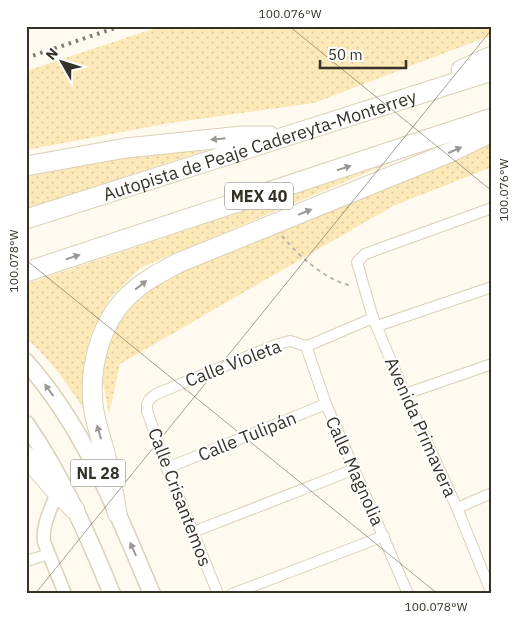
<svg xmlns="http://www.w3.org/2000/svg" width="518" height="620" viewBox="0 0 518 620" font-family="'IBM Plex Sans',sans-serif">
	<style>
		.grass { fill: url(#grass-dots) }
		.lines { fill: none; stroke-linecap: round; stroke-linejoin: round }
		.minor-casing { stroke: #dbd0b6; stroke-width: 12 }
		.tertiary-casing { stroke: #dbd0b6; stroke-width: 15 }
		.primary-casing { stroke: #dbd0b6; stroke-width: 19 }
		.motorway-casing { stroke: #dbd0b6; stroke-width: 21 }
		.path { stroke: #b8b4a9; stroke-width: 2; stroke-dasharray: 4 4; stroke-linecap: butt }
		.minor { stroke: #fff; stroke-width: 10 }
		.tertiary { stroke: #fff; stroke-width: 12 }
		.primary { stroke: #fff; stroke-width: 16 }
		.motorway { stroke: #fff; stroke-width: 19 }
		.rail { stroke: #7e7a6f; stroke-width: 4; stroke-dasharray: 2.5 5; stroke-linecap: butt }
		.oneway { fill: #9a9894 }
		.ticks { fill: none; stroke: #363228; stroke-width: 1; stroke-opacity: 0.45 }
		.labels { text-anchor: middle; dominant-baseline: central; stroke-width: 4; stroke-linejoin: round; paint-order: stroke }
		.shield { fill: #fff; stroke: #727068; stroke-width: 1 }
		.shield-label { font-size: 16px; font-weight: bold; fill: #363228 }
		.street-label { font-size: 18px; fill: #363228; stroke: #fff }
		.neatline { fill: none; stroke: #363228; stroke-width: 2 }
		.ticks-label { font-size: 12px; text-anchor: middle; fill: #363228 }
	</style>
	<defs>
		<pattern id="grass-dots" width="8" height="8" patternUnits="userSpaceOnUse" patternTransform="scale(1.25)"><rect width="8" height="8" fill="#fde9b8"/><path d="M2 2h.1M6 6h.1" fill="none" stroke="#d9c89e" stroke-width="1.8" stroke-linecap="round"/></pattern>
	</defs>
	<rect width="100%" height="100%" fill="#fefaef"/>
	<g class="grass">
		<path d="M 162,26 L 492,26 L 492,35 L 314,103 L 170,123 L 26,150 L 26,71 Z"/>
		<path d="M 492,144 L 492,167 L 393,206 L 120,364 L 109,414 L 101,373 L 107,341 L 122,312 L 150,285 L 221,254 Z"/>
		<path d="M 207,150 L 26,209 L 26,172 L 94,160 Z"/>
		<path d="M 404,157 L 140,268 L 111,297 L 91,334 L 83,369 L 89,418 C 70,387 53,362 26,338 L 26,284 Z"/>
	</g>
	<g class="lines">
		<g class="minor-casing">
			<g id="minor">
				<path d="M 377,326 L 492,287"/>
				<path d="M 306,346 L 326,404 L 408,594"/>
				<path d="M 405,394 L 492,364"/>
				<path d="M 167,468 L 326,404"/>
				<path d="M 457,508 L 492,493"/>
				<path d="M 193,532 L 355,469"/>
				<path d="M 26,561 L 49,554"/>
				<path d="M 218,594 L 167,468 L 147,411 C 146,402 149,399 156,394 L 278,344 L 290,341 L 306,346 L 312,344 L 373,318"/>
				<path d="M 232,594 L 384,536"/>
				<path d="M 492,594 L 457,508 L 405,394 L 373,318 L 357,262 L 365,254 L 492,208"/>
			</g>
		</g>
		<g class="tertiary-casing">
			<path id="tertiary" d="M 57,493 C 51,509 42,524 44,542 L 65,594"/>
		</g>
		<g class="primary-casing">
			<g id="primary">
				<path d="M 26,362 C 85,428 118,514 152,594"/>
				<path d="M 26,424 C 62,476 88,535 112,594"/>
			</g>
		</g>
		<g class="motorway-casing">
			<g id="motorway">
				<path d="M 461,70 L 492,56"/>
				<path d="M 26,166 L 126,148 L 242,136 L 270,136"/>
				<path id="s1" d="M 26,219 L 492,71"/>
				<path d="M 26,272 L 492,118"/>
				<path d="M 26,456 L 55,490 L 75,510"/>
				<path d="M 117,513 C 114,493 110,473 105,453 C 101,438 95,422 93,405 C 89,368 100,323 128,296 C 142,282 161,272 178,263 L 451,152 L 492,132"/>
			</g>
		</g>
		<path class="path" d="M 282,236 C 300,257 325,280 352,286"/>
		<use href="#minor" class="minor"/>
		<use href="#tertiary" class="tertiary"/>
		<use href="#primary" class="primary"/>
		<use href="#motorway" class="motorway"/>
		<path class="rail" d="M 26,58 L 121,26"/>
	</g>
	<defs><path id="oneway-solid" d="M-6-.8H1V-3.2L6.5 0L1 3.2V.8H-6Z" transform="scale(1.25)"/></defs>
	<g class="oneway">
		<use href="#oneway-solid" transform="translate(218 139) rotate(174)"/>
		<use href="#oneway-solid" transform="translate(455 150) rotate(-24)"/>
		<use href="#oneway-solid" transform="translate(344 168) rotate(-18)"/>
		<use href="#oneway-solid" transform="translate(305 212) rotate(-22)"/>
		<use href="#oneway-solid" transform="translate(73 257) rotate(-18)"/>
		<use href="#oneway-solid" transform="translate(141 285) rotate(-38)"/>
		<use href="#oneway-solid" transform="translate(49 390) rotate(-126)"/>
		<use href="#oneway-solid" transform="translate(99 432) rotate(-106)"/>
		<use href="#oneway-solid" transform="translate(133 549) rotate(-114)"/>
	</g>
	<path class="ticks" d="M 289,26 L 492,191M 26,260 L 438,594M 35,594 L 492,29"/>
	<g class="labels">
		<g class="shield">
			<rect x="225" y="182.5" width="68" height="27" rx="4"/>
			<rect x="70.5" y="459.5" width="55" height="27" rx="4"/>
		</g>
		<g class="shield-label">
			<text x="259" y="196">MEX 40</text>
			<text x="98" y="473">NL 28</text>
		</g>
		<g class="street-label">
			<text stroke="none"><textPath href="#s1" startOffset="245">Autopista de Peaje Cadereyta-Monterrey</textPath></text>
			<text transform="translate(233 363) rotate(-21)">Calle Violeta</text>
			<text transform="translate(421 427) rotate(66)">Avenida Primavera</text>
			<text transform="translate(247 436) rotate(-22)">Calle Tulipán</text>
			<text transform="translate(355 471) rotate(66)">Calle Magnolia</text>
			<text transform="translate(180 497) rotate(69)">Calle Crisantemos</text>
		</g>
	</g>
	<rect width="518" height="620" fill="none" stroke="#ffffff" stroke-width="55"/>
	<g transform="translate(62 62) rotate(309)" stroke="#ffffff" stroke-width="4" paint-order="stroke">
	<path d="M0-4L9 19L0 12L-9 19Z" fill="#363228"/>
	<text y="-8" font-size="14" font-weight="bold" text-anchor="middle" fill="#363228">N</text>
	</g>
	<path d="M320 60v8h86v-8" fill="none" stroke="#363228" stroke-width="2.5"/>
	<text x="328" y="60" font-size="15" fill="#363228" stroke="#ffffff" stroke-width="4" paint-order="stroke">50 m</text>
	<rect x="28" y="28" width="462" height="564" class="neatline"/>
	<g class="ticks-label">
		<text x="290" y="18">100.076°W</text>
		<text transform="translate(504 190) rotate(-90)" y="4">100.076°W</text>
		<text transform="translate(14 261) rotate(-90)" y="4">100.078°W</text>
		<text x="436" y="611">100.078°W</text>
	</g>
</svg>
